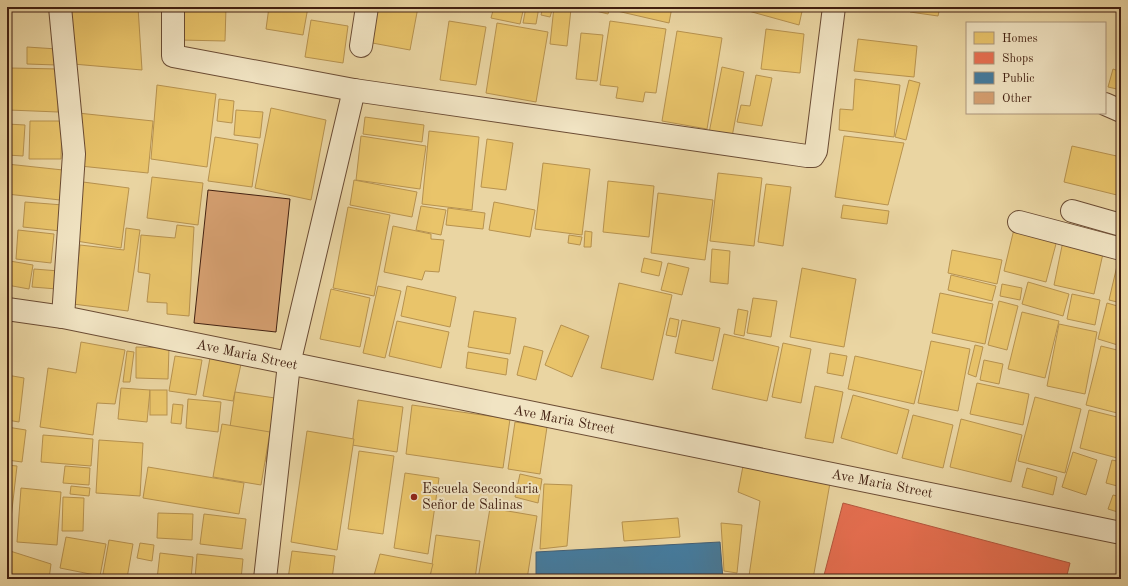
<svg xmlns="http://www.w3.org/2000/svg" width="1128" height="586" viewBox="0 0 1128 586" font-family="'Old Standard TT',serif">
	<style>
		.homes { fill: #e9c46a; stroke: #b7924f }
		.shops { fill: #e76f51; stroke: #b5573e }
		.public { fill: #457b9d; stroke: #445f73 }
		.building { fill: #d6a071; stroke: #411f10 }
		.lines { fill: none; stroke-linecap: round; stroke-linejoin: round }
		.minor-casing { stroke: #6b4c34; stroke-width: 24 }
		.minor { stroke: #f1e4c3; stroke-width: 22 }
		.poi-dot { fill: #8f2418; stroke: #f1e4c3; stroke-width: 1.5 }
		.labels { text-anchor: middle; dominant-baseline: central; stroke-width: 4; stroke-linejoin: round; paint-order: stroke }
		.street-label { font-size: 14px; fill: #411f10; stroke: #f1e4c3 }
		.poi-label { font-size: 14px; fill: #411f10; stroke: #f1e4c3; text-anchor: start }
	</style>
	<rect width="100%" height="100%" fill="#ead5a2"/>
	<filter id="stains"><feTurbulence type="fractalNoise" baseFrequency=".005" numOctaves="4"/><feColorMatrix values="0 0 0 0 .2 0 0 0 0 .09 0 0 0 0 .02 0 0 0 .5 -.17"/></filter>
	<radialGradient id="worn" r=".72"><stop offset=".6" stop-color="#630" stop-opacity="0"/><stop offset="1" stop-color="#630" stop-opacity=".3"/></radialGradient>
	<g class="homes">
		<path d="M 13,7 L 42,7 L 42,11 L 13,9 Z"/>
		<path d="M 69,7 L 138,7 L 142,70 L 73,64 Z"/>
		<path d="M 180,7 L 226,7 L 225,41 L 180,40 Z"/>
		<path d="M 269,7 L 308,7 L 303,35 L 266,29 Z"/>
		<path d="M 374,7 L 418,7 L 410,50 L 367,42 Z"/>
		<path d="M 494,7 L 524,7 L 520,24 L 491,18 Z"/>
		<path d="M 526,7 L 539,7 L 536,24 L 523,23 Z"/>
		<path d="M 543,7 L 553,7 L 550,17 L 541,15 Z"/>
		<path d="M 554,7 L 571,9 L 567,46 L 550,44 Z"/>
		<path d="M 584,7 L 610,7 L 608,14 L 584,8 Z"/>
		<path d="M 617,7 L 672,7 L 669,23 L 617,11 Z"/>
		<path d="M 734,7 L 803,7 L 799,25 Z"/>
		<path d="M 862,7 L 877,7 L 876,10 Z"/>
		<path d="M 911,7 L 940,7 L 938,16 L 910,12 Z"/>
		<path d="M 311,20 L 348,26 L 343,63 L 305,57 Z"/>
		<path d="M 449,21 L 486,27 L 476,85 L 440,80 Z"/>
		<path d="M 610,21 L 666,29 L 656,93 L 645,92 L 643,102 L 616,98 L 618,87 L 600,85 Z"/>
		<path d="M 497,23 L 548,32 L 536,102 L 486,93 Z"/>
		<path d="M 766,29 L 804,34 L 800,73 L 761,69 Z"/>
		<path d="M 677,31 L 722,38 L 707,129 L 662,121 Z"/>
		<path d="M 581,33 L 603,35 L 597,81 L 576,79 Z"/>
		<path d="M 858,39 L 917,46 L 914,77 L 854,71 Z"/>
		<path d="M 27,47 L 57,49 L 57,65 L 27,64 Z"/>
		<path d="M 722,67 L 744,72 L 732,137 L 709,133 Z"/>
		<path d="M 10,68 L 60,69 L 58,112 L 9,110 Z"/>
		<path d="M 1113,69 L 1121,72 L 1121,90 L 1108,87 Z"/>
		<path d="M 756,75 L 772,78 L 762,126 L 737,122 L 741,105 L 750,106 Z"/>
		<path d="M 855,79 L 900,85 L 894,137 L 839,130 L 840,109 L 853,110 Z"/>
		<path d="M 909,80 L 920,83 L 906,140 L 895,137 Z"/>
		<path d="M 157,85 L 216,94 L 207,167 L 151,159 Z"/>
		<path d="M 219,99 L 234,101 L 232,123 L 217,121 Z"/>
		<path d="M 271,108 L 326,120 L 311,200 L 255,188 Z"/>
		<path d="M 236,110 L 263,112 L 260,138 L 234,135 Z"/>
		<path d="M 78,113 L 153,121 L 148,173 L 80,166 Z"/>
		<path d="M 365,117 L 424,125 L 422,142 L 363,134 Z"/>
		<path d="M 30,121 L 62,121 L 61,159 L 29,159 Z"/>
		<path d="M 7,124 L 25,125 L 23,156 L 7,155 Z"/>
		<path d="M 429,131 L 479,137 L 472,210 L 422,204 Z"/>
		<path d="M 361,136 L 426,146 L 420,189 L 356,180 Z"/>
		<path d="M 844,136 L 904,143 L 888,205 L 835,197 Z"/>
		<path d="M 215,137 L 258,144 L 252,187 L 208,181 Z"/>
		<path d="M 487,139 L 513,143 L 506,190 L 481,187 Z"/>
		<path d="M 1072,146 L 1121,157 L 1121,196 L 1064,182 Z"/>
		<path d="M 543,163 L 590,169 L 582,235 L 535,229 Z"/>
		<path d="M 7,164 L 63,170 L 60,200 L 7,194 Z"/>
		<path d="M 718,173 L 762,178 L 754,246 L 710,241 Z"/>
		<path d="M 152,177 L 203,183 L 198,225 L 147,218 Z"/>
		<path d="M 354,180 L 417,192 L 412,217 L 350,205 Z"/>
		<path d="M 608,181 L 654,186 L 649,237 L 603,232 Z"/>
		<path d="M 83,182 L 129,188 L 121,248 L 76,241 Z"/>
		<path d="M 766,184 L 791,187 L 783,246 L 758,242 Z"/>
		<path d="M 658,193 L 713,200 L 705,260 L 651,253 Z"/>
		<path d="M 25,202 L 63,205 L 61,231 L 23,227 Z"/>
		<path d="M 494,202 L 535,210 L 530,237 L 489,230 Z"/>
		<path d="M 843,205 L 889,211 L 887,224 L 841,218 Z"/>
		<path d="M 421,206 L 446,210 L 441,235 L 416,230 Z"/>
		<path d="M 348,207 L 390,215 L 374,296 L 333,288 Z"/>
		<path d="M 448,208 L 485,213 L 483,229 L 446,225 Z"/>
		<path d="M 177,225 L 194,227 L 189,316 L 167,314 L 167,303 L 147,302 L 150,274 L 138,272 L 141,235 L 175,238 Z"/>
		<path d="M 393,226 L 431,234 L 431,239 L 444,240 L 439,272 L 425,271 L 422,280 L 384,272 Z"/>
		<path d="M 126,228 L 140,230 L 128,311 L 73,304 L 80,245 L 124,250 Z"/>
		<path d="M 1014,229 L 1057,240 L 1046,282 L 1004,271 Z"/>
		<path d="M 18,230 L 54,234 L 51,263 L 16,259 Z"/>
		<path d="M 585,231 L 592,232 L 591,247 L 584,247 Z"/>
		<path d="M 569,235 L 582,237 L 580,245 L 568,243 Z"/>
		<path d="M 7,239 L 10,240 L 7,256 Z"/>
		<path d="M 1063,241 L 1104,249 L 1094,294 L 1054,285 Z"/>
		<path d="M 712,249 L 730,251 L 728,284 L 710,282 Z"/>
		<path d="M 952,250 L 1002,260 L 997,284 L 948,273 Z"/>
		<path d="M 1120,253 L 1121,253 L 1121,303 L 1109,300 Z"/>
		<path d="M 644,258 L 662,262 L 659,276 L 641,272 Z"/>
		<path d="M 10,261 L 33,265 L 29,289 L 7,285 Z"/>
		<path d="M 668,263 L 689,268 L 682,295 L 661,290 Z"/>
		<path d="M 802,268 L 856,279 L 844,347 L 790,337 Z"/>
		<path d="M 34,269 L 59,271 L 57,289 L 32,287 Z"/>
		<path d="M 951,275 L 996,286 L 992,301 L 948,290 Z"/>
		<path d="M 1028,282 L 1069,294 L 1063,316 L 1022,304 Z"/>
		<path d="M 619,283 L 672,295 L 653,380 L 601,368 Z"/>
		<path d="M 1002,284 L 1022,288 L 1020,300 L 1000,296 Z"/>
		<path d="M 378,286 L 401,291 L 385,358 L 363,353 Z"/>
		<path d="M 407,286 L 456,297 L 450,327 L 401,316 Z"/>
		<path d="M 331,289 L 370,298 L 360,347 L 320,339 Z"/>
		<path d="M 940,293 L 993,304 L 985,344 L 932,333 Z"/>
		<path d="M 1072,294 L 1100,300 L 1095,325 L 1067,319 Z"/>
		<path d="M 753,298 L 777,301 L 771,337 L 747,333 Z"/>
		<path d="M 999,301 L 1018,306 L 1007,350 L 988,345 Z"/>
		<path d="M 1107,303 L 1121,307 L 1121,346 L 1098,339 Z"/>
		<path d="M 738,309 L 748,311 L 744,336 L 734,334 Z"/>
		<path d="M 474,311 L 516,318 L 510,354 L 468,347 Z"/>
		<path d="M 1022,312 L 1059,321 L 1045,378 L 1008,369 Z"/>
		<path d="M 670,318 L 679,320 L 676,337 L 666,335 Z"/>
		<path d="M 682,320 L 720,328 L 713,361 L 675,353 Z"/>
		<path d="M 397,321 L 449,332 L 441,368 L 389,356 Z"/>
		<path d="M 1059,324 L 1097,332 L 1085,394 L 1047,386 Z"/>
		<path d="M 561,325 L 589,336 L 572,377 L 545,365 Z"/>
		<path d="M 724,334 L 779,347 L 767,401 L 712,389 Z"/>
		<path d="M 931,341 L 970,349 L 958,411 L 918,403 Z"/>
		<path d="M 81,342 L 125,350 L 115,404 L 97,403 L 93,435 L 40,427 L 48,368 L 76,373 Z"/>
		<path d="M 783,343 L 811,349 L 801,403 L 772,397 Z"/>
		<path d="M 975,345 L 983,347 L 976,377 L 968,374 Z"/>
		<path d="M 524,346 L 543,351 L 536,380 L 517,375 Z"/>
		<path d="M 1101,346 L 1121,351 L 1121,414 L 1086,405 Z"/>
		<path d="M 136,347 L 169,348 L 168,379 L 136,378 Z"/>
		<path d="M 127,351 L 134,352 L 130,382 L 123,382 Z"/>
		<path d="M 468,352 L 508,359 L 506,375 L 466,368 Z"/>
		<path d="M 830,353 L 847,356 L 843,376 L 827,373 Z"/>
		<path d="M 175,356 L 202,360 L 196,395 L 169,391 Z"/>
		<path d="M 855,356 L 922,371 L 914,404 L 848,389 Z"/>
		<path d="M 210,358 L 241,364 L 233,401 L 203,396 Z"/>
		<path d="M 984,360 L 1003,364 L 999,384 L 980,380 Z"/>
		<path d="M 7,375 L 24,378 L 19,422 L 7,420 Z"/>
		<path d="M 977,383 L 1029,394 L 1023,425 L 970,414 Z"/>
		<path d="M 815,386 L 843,392 L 833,443 L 805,438 Z"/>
		<path d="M 121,388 L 150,390 L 147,422 L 118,419 Z"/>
		<rect x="150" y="390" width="17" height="25"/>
		<path d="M 235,392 L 275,398 L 266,461 L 226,455 Z"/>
		<path d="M 853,395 L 909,410 L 897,454 L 841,438 Z"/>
		<path d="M 1035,397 L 1081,409 L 1065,473 L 1018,461 Z"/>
		<path d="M 188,399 L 221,402 L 218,432 L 186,428 Z"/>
		<path d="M 358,400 L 403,407 L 397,452 L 352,445 Z"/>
		<path d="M 173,404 L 183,405 L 181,424 L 171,423 Z"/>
		<path d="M 412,405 L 510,419 L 503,468 L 406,454 Z"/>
		<path d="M 1089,410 L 1121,418 L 1121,459 L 1080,448 Z"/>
		<path d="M 913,415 L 953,425 L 943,468 L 902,458 Z"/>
		<path d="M 961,419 L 1022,435 L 1011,482 L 950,467 Z"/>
		<path d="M 515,422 L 547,427 L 540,474 L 508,469 Z"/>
		<path d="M 222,424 L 270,432 L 261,485 L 213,477 Z"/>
		<path d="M 7,427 L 26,430 L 22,462 L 7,460 Z"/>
		<path d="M 307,431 L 354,439 L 337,550 L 291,542 Z"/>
		<path d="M 43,435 L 93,439 L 91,466 L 41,462 Z"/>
		<path d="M 99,440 L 143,443 L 140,496 L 96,493 Z"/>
		<path d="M 359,451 L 394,456 L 383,534 L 348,529 Z"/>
		<path d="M 1073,452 L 1097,460 L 1086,495 L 1062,487 Z"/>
		<path d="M 1112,460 L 1121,462 L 1121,487 L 1106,483 Z"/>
		<path d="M 7,465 L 17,466 L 9,536 L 7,535 Z"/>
		<path d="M 65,466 L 90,468 L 89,485 L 63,483 Z"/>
		<path d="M 743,466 L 830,483 L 813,579 L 757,579 L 749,576 L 760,501 L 738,492 Z"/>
		<path d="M 148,467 L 244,483 L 239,514 L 143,498 Z"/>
		<path d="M 1027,468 L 1057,477 L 1053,495 L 1022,487 Z"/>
		<path d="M 405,473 L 439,478 L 428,554 L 394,548 Z"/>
		<path d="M 520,474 L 542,479 L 538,503 L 515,497 Z"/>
		<path d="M 544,484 L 572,485 L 567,546 L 540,549 Z"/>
		<path d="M 71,486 L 90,488 L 89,496 L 70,494 Z"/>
		<path d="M 21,488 L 61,492 L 57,545 L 17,542 Z"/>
		<path d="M 1113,495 L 1121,497 L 1121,513 L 1108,509 Z"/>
		<path d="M 63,497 L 84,498 L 83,531 L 62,531 Z"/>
		<path d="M 490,508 L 537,516 L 527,579 L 478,579 Z"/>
		<path d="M 158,513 L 193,514 L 192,540 L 157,538 Z"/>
		<path d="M 204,514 L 246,519 L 242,549 L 200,544 Z"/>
		<path d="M 678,518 L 680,537 L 624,541 L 622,522 Z"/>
		<path d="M 721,523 L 742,525 L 737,573 L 724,571 Z"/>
		<path d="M 436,535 L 480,541 L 475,579 L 430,579 Z"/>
		<path d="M 66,537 L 106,544 L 100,576 L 60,568 Z"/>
		<path d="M 109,540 L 133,544 L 127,578 L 103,574 Z"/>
		<path d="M 140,543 L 154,545 L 152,561 L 137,558 Z"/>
		<path d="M 7,550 L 51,564 L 49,579 L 7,579 Z"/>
		<path d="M 292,551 L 335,556 L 332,579 L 288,579 Z"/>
		<path d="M 160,553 L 193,557 L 191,579 L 157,579 Z"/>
		<path d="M 197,554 L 243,559 L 241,579 L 195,579 Z"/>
		<path d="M 380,554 L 433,564 L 429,579 L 373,579 Z"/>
	</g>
	<path class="shops" d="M 843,503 L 1070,563 L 1066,579 L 823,579 Z"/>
	<path class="public" d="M 720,542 L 723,579 L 536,579 L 536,552 Z"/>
	<path class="building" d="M 208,190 L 290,199 L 276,332 L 194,323 Z"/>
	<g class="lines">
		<g class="minor-casing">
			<g id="minor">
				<path d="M 60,7 L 74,154 L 63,317"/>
				<path d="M 173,7 L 173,56 L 354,90 L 807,156 L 813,156 L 816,151 L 834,7"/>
				<path d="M 361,46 L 367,7"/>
				<path d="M 1105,104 L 1121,111"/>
				<path d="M 1072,211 L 1121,225"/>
				<path d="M 1019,222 L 1121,249"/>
				<path d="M 7,309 L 63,317 L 1121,533"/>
				<path d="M 265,579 L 289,364 L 354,90"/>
			</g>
		</g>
		<use href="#minor" class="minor"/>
	</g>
	<circle class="poi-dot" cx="414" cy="497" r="4"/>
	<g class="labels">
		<g class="street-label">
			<text transform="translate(247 355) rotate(12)">Ave Maria Street</text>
			<text transform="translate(564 420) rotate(11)">Ave Maria Street</text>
			<text transform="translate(882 484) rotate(11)">Ave Maria Street</text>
		</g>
		<g class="poi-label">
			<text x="422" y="489">Escuela Secondaria<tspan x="422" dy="16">Señor de Salinas</tspan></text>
		</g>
	</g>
	<rect width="1128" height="586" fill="none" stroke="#ead5a2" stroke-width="24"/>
	<rect x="8" y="8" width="1112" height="570" fill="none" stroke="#411f10" stroke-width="2"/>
	<rect x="12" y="12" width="1104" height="562" fill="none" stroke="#411f10"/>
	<rect x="966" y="22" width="140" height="92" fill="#f1e4c3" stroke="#ab957b"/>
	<rect x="974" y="32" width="20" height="12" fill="#e9c46a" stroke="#ab957b"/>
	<text x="1002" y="42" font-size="12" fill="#411f10">Homes</text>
	<rect x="974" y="52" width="20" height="12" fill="#e76f51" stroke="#ab957b"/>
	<text x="1002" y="62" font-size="12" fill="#411f10">Shops</text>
	<rect x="974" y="72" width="20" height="12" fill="#457b9d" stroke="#ab957b"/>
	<text x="1002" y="82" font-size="12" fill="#411f10">Public</text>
	<rect x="974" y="92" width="20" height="12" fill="#d6a071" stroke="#ab957b"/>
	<text x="1002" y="102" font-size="12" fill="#411f10">Other</text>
	<rect width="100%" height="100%" filter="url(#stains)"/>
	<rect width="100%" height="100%" fill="url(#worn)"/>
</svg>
